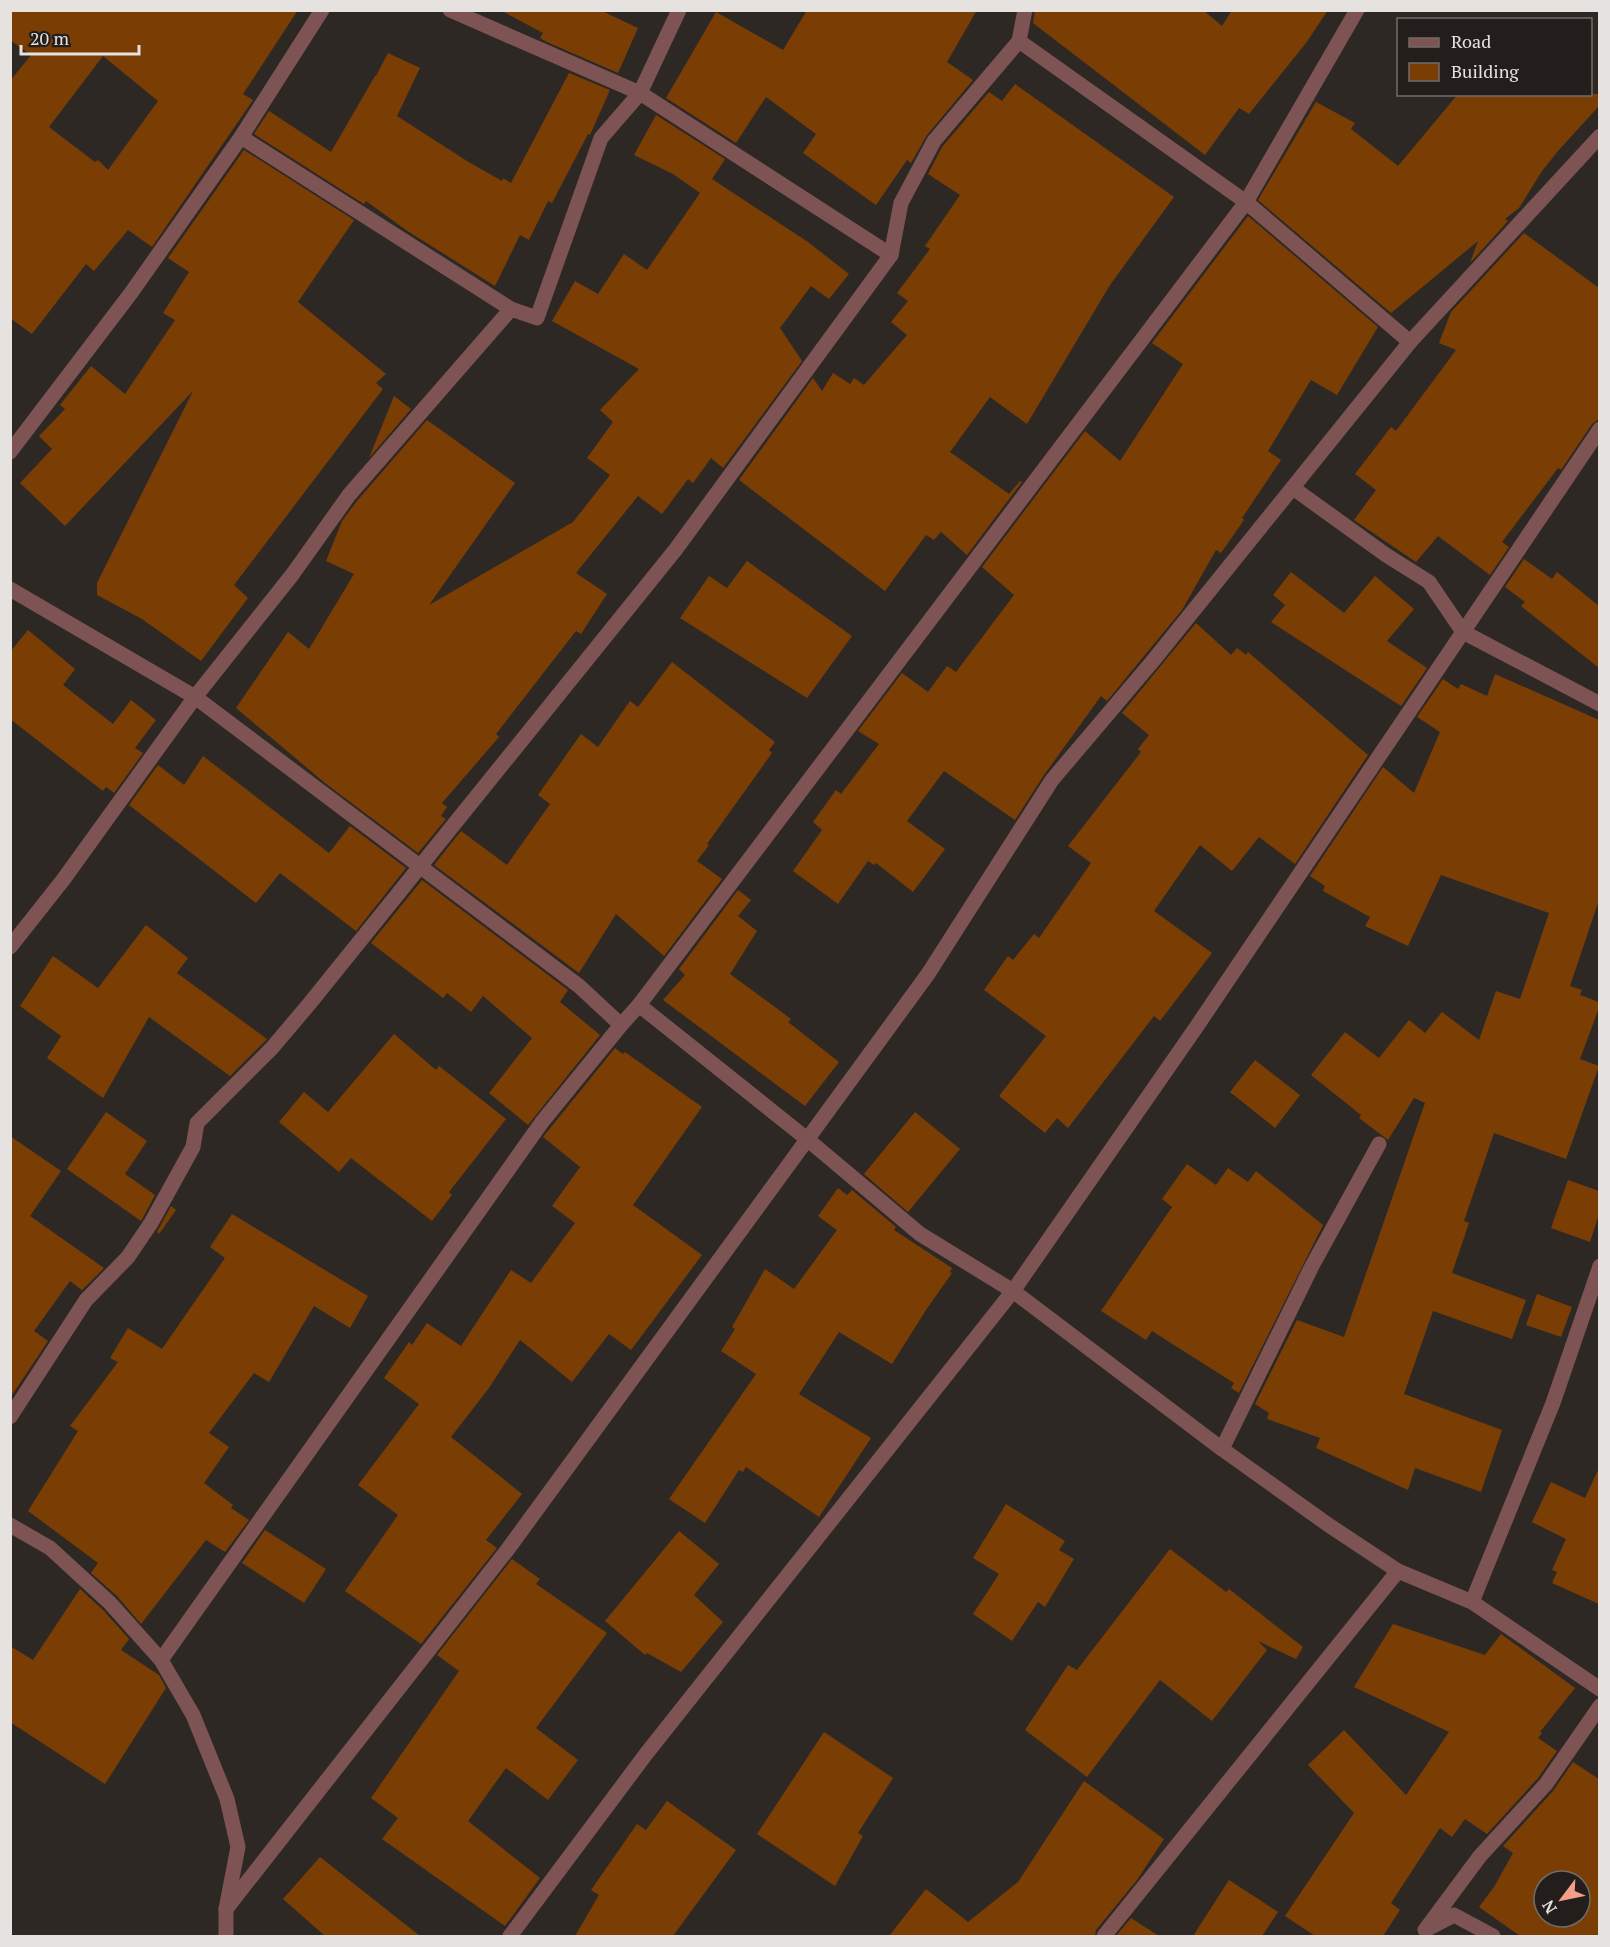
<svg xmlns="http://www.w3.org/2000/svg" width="1610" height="1947" viewBox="0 0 1610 1947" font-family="'PT Serif',serif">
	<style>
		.building { fill: #7a3e05; fill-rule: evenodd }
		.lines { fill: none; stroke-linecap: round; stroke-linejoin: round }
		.minor { stroke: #7e5354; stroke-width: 15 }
	</style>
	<rect width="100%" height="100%" fill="#2d2824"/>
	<g class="building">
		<path d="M 10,10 L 298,10 L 243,94 L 253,100 L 152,247 L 128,230 L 94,271 L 86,264 L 32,334 L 10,318 L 10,81 L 31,55 L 10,40 ZM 103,56 L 158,101 L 108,170 L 98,160 L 95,162 L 49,127 Z"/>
		<path d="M 500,10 L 600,10 L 638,28 L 618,73 L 547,42 L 540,38 L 543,33 Z"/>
		<path d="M 807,10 L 977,10 L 947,62 L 973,80 L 927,135 L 911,163 L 907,160 L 876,205 L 803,153 L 816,134 L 766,97 L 736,143 L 666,98 L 716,12 L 783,50 Z"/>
		<path d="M 1035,10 L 1203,10 L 1222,26 L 1232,10 L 1328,10 L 1306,43 L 1249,114 L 1239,108 L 1205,155 L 1033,23 Z"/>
		<path d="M 388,53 L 420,68 L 397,116 L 467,161 L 502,181 L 503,178 L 511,183 L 569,73 L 610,90 L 590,135 L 588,134 L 552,203 L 548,201 L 529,240 L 520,235 L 495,286 L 406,230 L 366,201 L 364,204 L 254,134 L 269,111 L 331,152 L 375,76 L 376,76 Z"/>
		<path d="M 1015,84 L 1174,197 L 1110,285 L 1027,424 L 990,397 L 950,452 L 1009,494 L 1020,481 L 1022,482 L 967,555 L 941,532 L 934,540 L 926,535 L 885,591 L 739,480 L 813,378 L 822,391 L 833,373 L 850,384 L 854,378 L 864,385 L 907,335 L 891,322 L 908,301 L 897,293 L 930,249 L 925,246 L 960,195 L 928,174 L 942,147 L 989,92 L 1002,101 Z"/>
		<path d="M 1458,94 L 1599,94 L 1599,106 L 1558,151 L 1542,171 L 1519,208 L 1505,219 L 1508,221 L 1470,263 L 1478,241 L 1391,313 L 1258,200 L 1316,102 L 1355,123 L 1351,129 L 1398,166 Z"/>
		<path d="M 656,115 L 725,159 L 712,179 L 808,242 L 849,274 L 829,299 L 811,286 L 780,328 L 802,361 L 723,468 L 711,458 L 693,483 L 688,479 L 662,514 L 638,496 L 576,573 L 607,594 L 581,634 L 576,631 L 496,734 L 499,737 L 442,803 L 447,807 L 441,816 L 446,819 L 418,853 L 325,783 L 236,708 L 288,632 L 309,649 L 354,574 L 326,561 L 342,521 L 357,501 L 427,420 L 515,483 L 429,605 L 573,522 L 610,475 L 587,458 L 613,422 L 600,410 L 639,369 L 552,321 L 575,281 L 598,294 L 624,254 L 647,270 L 700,193 L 673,174 L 634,155 Z"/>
		<path d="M 244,150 L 354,220 L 298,302 L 386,374 L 376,383 L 383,389 L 234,585 L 248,598 L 201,661 L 142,619 L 97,595 L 97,583 L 193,391 L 65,526 L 20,483 L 52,449 L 39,436 L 65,409 L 60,405 L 91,366 L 125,394 L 175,320 L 163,313 L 189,272 L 168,258 Z"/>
		<path d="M 1248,216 L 1378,327 L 1337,395 L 1311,380 L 1268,451 L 1281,460 L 1242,518 L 1244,520 L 1221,553 L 1216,550 L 1182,610 L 1144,656 L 1107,701 L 1101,696 L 1044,775 L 1015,820 L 944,771 L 907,821 L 945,849 L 913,892 L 876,863 L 874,865 L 868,861 L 838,904 L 793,871 L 822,830 L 813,822 L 836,790 L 841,794 L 879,744 L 858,731 L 902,673 L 928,692 L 947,666 L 956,672 L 1014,595 L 982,567 L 1085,431 L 1120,461 L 1183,364 L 1152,343 Z"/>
		<path d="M 1524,233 L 1599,288 L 1599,419 L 1592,424 L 1561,470 L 1558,468 L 1502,542 L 1509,547 L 1490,575 L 1438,536 L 1416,562 L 1354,520 L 1376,490 L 1355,474 L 1391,427 L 1396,431 L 1456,350 L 1439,343 L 1451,312 Z"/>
		<path d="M 394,396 L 411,409 L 369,458 Z"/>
		<path d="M 1524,559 L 1552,579 L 1557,572 L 1599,606 L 1599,668 L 1521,606 L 1525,602 L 1505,587 Z"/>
		<path d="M 747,561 L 852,636 L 807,698 L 680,618 L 709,576 L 727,588 Z"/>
		<path d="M 1291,572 L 1344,613 L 1375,576 L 1414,609 L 1387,641 L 1427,668 L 1401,706 L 1271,622 L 1285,605 L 1273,595 Z"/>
		<path d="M 1196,623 L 1231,655 L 1237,648 L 1246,655 L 1248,652 L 1368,755 L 1295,864 L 1259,837 L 1232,871 L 1200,845 L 1154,911 L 1212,953 L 1160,1021 L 1154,1016 L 1068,1128 L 1057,1118 L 1045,1133 L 999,1096 L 1046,1036 L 984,990 L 1008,956 L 1013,960 L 1034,934 L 1039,938 L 1091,863 L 1068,846 L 1141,752 L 1138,749 L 1149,735 L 1122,713 Z"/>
		<path d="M 28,630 L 75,669 L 63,685 L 113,724 L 131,700 L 156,720 L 135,748 L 143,753 L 114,793 L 106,787 L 103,791 L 10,719 L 10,652 Z"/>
		<path d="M 672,662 L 775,742 L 769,750 L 772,753 L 707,844 L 709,845 L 697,861 L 722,879 L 664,956 L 616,914 L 579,973 L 434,865 L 461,831 L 507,865 L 550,804 L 538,795 L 581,734 L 598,747 L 630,701 L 638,707 Z"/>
		<path d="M 1495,674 L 1599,720 L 1599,900 L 1570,986 L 1582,990 L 1580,995 L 1599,1002 L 1599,1008 L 1580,1059 L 1599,1066 L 1566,1159 L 1494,1133 L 1464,1221 L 1469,1223 L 1452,1273 L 1526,1300 L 1512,1339 L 1433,1311 L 1404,1394 L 1502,1430 L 1481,1492 L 1415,1468 L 1408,1490 L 1316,1448 L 1320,1438 L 1267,1419 L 1269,1413 L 1255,1404 L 1297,1320 L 1344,1337 L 1425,1103 L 1414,1098 L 1388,1140 L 1359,1118 L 1361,1115 L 1311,1075 L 1345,1032 L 1379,1058 L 1409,1020 L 1425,1033 L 1442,1012 L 1479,1040 L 1496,991 L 1520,999 L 1549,913 L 1441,875 L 1408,946 L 1365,926 L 1370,917 L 1323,891 L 1325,886 L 1310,876 L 1383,767 L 1414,793 L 1440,732 L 1417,717 L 1443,679 L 1458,689 L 1461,684 L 1487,696 Z"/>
		<path d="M 203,756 L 329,853 L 350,826 L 406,868 L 356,931 L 280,873 L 256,903 L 129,805 L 158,765 L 184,785 Z"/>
		<path d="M 422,880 L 568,990 L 560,1002 L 600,1035 L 528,1125 L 489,1093 L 532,1038 L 483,996 L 471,1012 L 447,993 L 443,998 L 371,943 Z"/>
		<path d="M 738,890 L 751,900 L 738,916 L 757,931 L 730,974 L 791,1019 L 788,1022 L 839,1062 L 805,1106 L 663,1000 L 685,975 L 679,969 Z"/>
		<path d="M 146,925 L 188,958 L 177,973 L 267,1039 L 230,1076 L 149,1017 L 103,1098 L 47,1058 L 61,1036 L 20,1006 L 53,956 L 98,988 Z"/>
		<path d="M 394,1034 L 436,1070 L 439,1066 L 506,1119 L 449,1192 L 452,1195 L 432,1221 L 351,1158 L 339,1172 L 279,1122 L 304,1092 L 328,1112 Z"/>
		<path d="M 615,1048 L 623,1054 L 625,1052 L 702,1107 L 633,1205 L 702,1255 L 631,1350 L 609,1334 L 572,1382 L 520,1340 L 489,1388 L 451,1437 L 522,1494 L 486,1540 L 497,1548 L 421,1644 L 345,1591 L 398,1515 L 358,1485 L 419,1404 L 384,1378 L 409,1342 L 412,1345 L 427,1323 L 461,1346 L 511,1270 L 531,1283 L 575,1223 L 552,1206 L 580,1167 L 543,1137 Z"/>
		<path d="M 1255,1060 L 1300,1095 L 1275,1128 L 1230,1092 Z"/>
		<path d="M 106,1112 L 147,1141 L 125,1174 L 155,1195 L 141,1221 L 67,1169 Z"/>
		<path d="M 915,1112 L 960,1149 L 908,1212 L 864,1174 Z"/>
		<path d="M 10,1136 L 61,1171 L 30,1216 L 104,1268 L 82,1290 L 70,1281 L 34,1331 L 48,1341 L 10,1398 Z"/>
		<path d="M 1187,1164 L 1216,1185 L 1228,1168 L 1248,1182 L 1256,1171 L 1323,1225 L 1239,1393 L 1231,1388 L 1234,1383 L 1152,1331 L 1146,1340 L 1101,1311 L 1172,1207 L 1162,1199 Z"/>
		<path d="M 1568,1180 L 1599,1191 L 1599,1214 L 1590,1242 L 1551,1228 Z"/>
		<path d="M 838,1188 L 847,1195 L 852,1190 L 896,1227 L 894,1230 L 952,1268 L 950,1272 L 952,1273 L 926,1310 L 892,1364 L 839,1332 L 799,1394 L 871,1438 L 819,1517 L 746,1467 L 743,1472 L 739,1470 L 705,1523 L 669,1499 L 756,1374 L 721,1351 L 735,1329 L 732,1327 L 765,1269 L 794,1289 L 837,1230 L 818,1216 Z"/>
		<path d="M 171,1206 L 176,1210 L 159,1234 L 157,1232 Z"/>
		<path d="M 232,1214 L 368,1296 L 350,1328 L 314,1306 L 269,1382 L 254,1373 L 209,1433 L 229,1447 L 204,1483 L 233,1505 L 231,1508 L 249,1520 L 225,1552 L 206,1540 L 141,1624 L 117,1596 L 91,1573 L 98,1563 L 28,1511 L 78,1431 L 70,1426 L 118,1362 L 110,1358 L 128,1328 L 162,1349 L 225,1258 L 210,1247 Z"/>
		<path d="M 1537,1294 L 1572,1307 L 1561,1337 L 1526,1325 Z"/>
		<path d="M 1599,1468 L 1599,1604 L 1552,1583 L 1557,1572 L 1552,1570 L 1566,1539 L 1532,1522 L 1551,1482 L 1585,1498 Z"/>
		<path d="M 1006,1504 L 1065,1541 L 1059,1550 L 1074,1559 L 1045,1607 L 1038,1602 L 1012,1641 L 973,1614 L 999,1574 L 973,1558 Z"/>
		<path d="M 265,1530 L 326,1569 L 304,1603 L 242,1563 Z"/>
		<path d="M 679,1531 L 719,1564 L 694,1595 L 723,1622 L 681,1672 L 647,1653 L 645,1655 L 605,1621 Z"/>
		<path d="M 1170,1549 L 1226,1592 L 1229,1589 L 1303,1647 L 1296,1659 L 1258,1641 L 1267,1650 L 1212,1721 L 1160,1680 L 1087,1777 L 1025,1730 L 1068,1665 L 1077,1670 Z"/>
		<path d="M 512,1559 L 540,1579 L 536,1584 L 607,1633 L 536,1728 L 578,1760 L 548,1800 L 506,1768 L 468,1821 L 540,1878 L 505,1926 L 382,1839 L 398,1818 L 371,1798 L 459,1671 L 437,1655 Z"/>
		<path d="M 80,1589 L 103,1610 L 129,1639 L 121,1650 L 159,1675 L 166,1688 L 105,1784 L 10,1722 L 10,1646 L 33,1660 Z"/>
		<path d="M 1393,1624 L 1485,1655 L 1501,1634 L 1575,1688 L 1540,1732 L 1542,1733 L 1538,1738 L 1557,1751 L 1538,1778 L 1487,1834 L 1465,1819 L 1452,1837 L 1440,1828 L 1391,1903 L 1400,1910 L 1383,1936 L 1315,1936 L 1285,1916 L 1354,1813 L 1308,1765 L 1344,1730 L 1406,1795 L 1449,1732 L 1354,1687 Z"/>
		<path d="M 824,1732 L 893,1778 L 858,1833 L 863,1836 L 835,1886 L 757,1834 Z"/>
		<path d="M 1573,1762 L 1599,1779 L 1599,1936 L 1520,1936 L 1479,1907 L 1494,1887 L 1513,1853 L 1503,1846 L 1553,1791 ZM 1544,1881 L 1580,1881 L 1580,1917 L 1544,1917 Z"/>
		<path d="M 1084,1781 L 1164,1839 L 1137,1880 L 1096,1930 L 1095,1936 L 889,1936 L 926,1889 L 968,1922 L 1018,1882 Z"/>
		<path d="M 667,1801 L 736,1850 L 673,1936 L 575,1936 L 599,1895 L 591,1890 L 637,1824 L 646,1830 Z"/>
		<path d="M 320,1857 L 420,1936 L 325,1936 L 283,1899 Z"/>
		<path d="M 1229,1880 L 1278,1912 L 1262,1936 L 1193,1936 Z"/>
		<path d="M 1131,1918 L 1159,1936 L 1116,1936 Z"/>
	</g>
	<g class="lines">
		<g class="minor">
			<path d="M 450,10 L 640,93 L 891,255"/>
			<path d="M 1019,41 L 1246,202 L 1410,342"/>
			<path d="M 241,137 L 511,309"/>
			<path d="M 10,452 L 131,293 L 241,137 L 322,10"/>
			<path d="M 1293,488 L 1386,555 L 1429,582 L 1463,632 L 1600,704"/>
			<path d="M 10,589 L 195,697 L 579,986 L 621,1025 L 639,1005 L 807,1139 L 920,1234 L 1013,1291 L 1222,1449 L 1330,1526 L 1398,1571 L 1472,1602 L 1600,1689"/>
			<path d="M 10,947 L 63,880 L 195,697 L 292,575 L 349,495 L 511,309 L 537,318 L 601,138 L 640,93 L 679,10"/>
			<path d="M 639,1005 L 1246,202 L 1357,10"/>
			<path d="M 10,1417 L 86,1300 L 128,1257 L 151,1223 L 193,1147 L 197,1123 L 272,1048 L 310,1003 L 676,549 L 891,255 L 901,203 L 934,141 L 1019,41 L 1025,10"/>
			<path d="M 1222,1449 L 1312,1266 L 1379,1144"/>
			<path d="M 10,1525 L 50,1548 L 110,1603 L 161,1660 L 193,1715 L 227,1799 L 238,1847 L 226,1909 L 226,1936"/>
			<path d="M 1472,1602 L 1553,1403 L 1600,1266"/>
			<path d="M 161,1660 L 542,1122 L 621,1025"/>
			<path d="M 226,1909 L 508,1549 L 928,974 L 1052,780 L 1152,662 L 1410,342 L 1600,136"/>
			<path d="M 1429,1928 L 1454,1915 L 1493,1936"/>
			<path d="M 1425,1930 L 1480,1856 L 1546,1784 L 1600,1706"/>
			<path d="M 510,1936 L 646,1754 L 1013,1291 L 1195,1029 L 1600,429"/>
			<path d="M 1104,1936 L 1398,1571"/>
		</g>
	</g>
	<rect width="1610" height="1947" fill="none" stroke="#e5e2df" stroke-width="24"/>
	<rect x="1397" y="18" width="195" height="78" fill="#231e1b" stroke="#716c69" stroke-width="1.5"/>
	<rect x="1409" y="38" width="30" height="9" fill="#7e5354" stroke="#716c69" stroke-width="1.5"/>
	<text x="1451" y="48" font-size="18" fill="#e5e2df">Road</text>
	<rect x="1409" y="63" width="30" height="18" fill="#7a3e05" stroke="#716c69" stroke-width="1.5"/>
	<text x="1451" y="78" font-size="18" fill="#e5e2df">Building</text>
	<g transform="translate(1562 1899) rotate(238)"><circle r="28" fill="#231e1b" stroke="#716c69" stroke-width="1.5"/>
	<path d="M0-4.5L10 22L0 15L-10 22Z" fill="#f49e88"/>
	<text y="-9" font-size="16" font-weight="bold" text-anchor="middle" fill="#e5e2df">N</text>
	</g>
	<path d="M21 45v9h118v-9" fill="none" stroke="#e5e2df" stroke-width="3"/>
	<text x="30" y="45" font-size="18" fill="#e5e2df" stroke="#231e1b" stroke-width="4.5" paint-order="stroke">20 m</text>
</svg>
